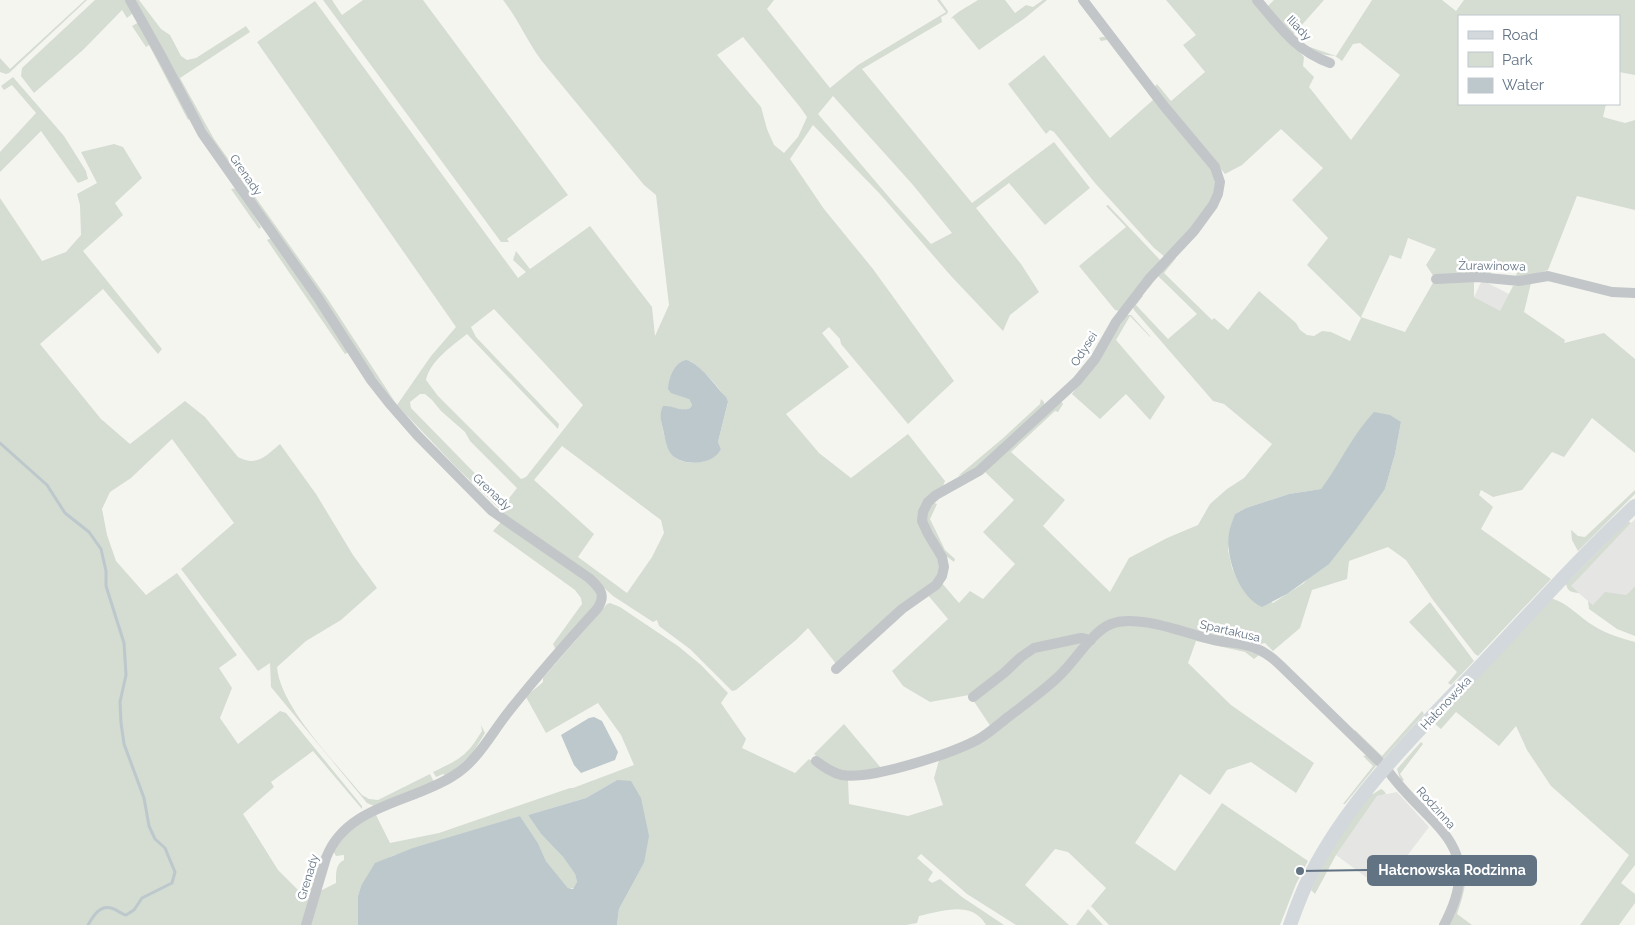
<svg xmlns="http://www.w3.org/2000/svg" width="1635" height="925" viewBox="0 0 1635 925" font-family="Raleway,sans-serif">
	<style>
		.built { fill: #e5e6e4 }
		.green { fill: #d5dcd1; fill-rule: evenodd }
		.water { fill: #bdc8cd }
		.lines { fill: none; stroke-linecap: round; stroke-linejoin: round }
		.stream { stroke: #bdc8cd; stroke-width: 3 }
		.street { stroke: #c2c6c9; stroke-width: 10 }
		.secondary { stroke: #d3d8dc; stroke-width: 14 }
		.labels { text-anchor: middle; dominant-baseline: central; stroke-width: 5; stroke-linejoin: round; paint-order: stroke }
		.street-label { font-size: 12px; fill: #627383; stroke: #fff }
		.leader { fill: none; stroke: #627383; stroke-width: 2 }
		.callout-dot { fill: #627383; stroke: #fff; stroke-width: 2 }
		.callout { fill: #627383; stroke: #627383; stroke-width: 2 }
		.callout-label { font-size: 14px; text-anchor: middle; font-weight: bold; fill: #fff }
	</style>
	<rect width="100%" height="100%" fill="#f5f5f0"/>
	<g class="built">
		<path d="M 1482,280 L 1509,294 L 1500,312 L 1474,297 Z"/>
		<path d="M 1635,519 L 1635,586 L 1626,595 L 1593,605 L 1570,586 Z"/>
		<path d="M 1397,792 L 1429,827 L 1404,860 L 1401,873 L 1390,882 L 1370,880 L 1336,855 L 1377,796 Z"/>
	</g>
	<g class="green">
		<path d="M 85,0 L 87,0 L 9,73 L 6,74 L 0,72 L 0,58 L 10,69 Z"/>
		<path d="M 95,0 L 125,0 L 133,13 L 127,18 L 122,10 L 84,49 L 34,93 L 21,76 L 22,68 Z"/>
		<path d="M 133,0 L 139,0 L 161,29 L 170,35 L 181,56 L 187,60 L 196,58 L 246,26 L 250,32 L 180,78 L 214,139 L 327,298 L 397,405 L 431,356 L 456,327 L 257,42 L 315,1 L 518,278 L 526,272 L 513,260 L 516,251 L 530,269 L 590,226 L 652,307 L 655,336 L 669,305 L 656,195 L 644,185 L 541,60 C 527,41 518,19 503,0 L 774,0 L 767,9 L 830,88 L 858,65 L 946,12 L 937,0 L 940,0 L 948,11 L 947,14 L 941,17 L 942,22 L 862,69 L 972,203 L 1054,142 L 1090,188 L 1045,225 L 1009,183 L 976,208 L 1021,264 L 1039,292 L 1010,315 L 1003,331 L 951,276 L 880,194 L 813,125 L 790,159 L 824,209 L 873,269 L 954,381 L 908,424 L 841,344 L 840,339 L 829,327 L 822,333 L 849,367 L 786,414 L 819,453 L 851,478 L 908,434 L 945,481 L 943,486 L 921,506 L 941,564 L 937,580 L 837,665 L 808,628 L 796,640 L 736,690 L 732,691 L 690,649 L 659,626 L 657,620 L 653,622 L 613,596 L 599,583 L 505,514 L 456,467 L 397,405 L 368,368 L 222,155 L 202,123 ZM 743,37 L 800,107 L 807,117 L 798,137 L 784,153 L 774,145 L 767,129 L 761,107 L 717,55 ZM 833,96 L 913,185 L 952,233 L 931,244 L 894,203 L 818,114 ZM 494,309 L 583,405 L 526,477 L 521,479 L 438,396 L 426,380 C 430,361 452,346 467,334 L 558,429 L 559,424 L 476,337 L 471,327 ZM 690,361 C 701,368 723,390 728,403 L 718,442 L 721,449 C 717,457 709,460 701,462 C 669,467 666,445 661,420 L 677,408 L 684,410 L 690,408 L 692,405 L 689,399 ZM 420,394 L 425,394 L 432,400 L 441,411 L 465,432 L 470,441 L 517,488 L 506,502 L 498,497 L 411,408 L 410,402 ZM 562,446 L 661,520 L 664,533 L 652,557 L 627,593 L 578,557 L 594,534 L 534,480 Z"/>
		<path d="M 323,0 L 332,0 L 342,15 L 363,0 L 423,0 L 568,195 L 507,239 L 509,242 L 501,242 Z"/>
		<path d="M 978,0 L 1005,0 L 1015,13 L 1026,5 L 1033,7 L 1043,0 L 1047,0 L 1025,18 L 979,50 L 953,18 L 951,19 C 953,14 972,4 978,0 Z"/>
		<path d="M 1166,0 L 1254,0 L 1304,57 L 1303,66 L 1314,77 L 1309,87 L 1351,140 L 1400,75 L 1360,43 L 1353,44 L 1342,61 L 1335,56 L 1319,54 L 1307,46 L 1336,56 L 1372,0 L 1442,0 L 1456,11 L 1464,0 L 1635,0 L 1635,75 L 1619,72 L 1619,16 L 1459,16 L 1459,104 L 1606,104 L 1603,117 L 1625,123 L 1635,120 L 1635,210 L 1577,196 L 1548,270 L 1526,277 L 1516,277 L 1517,271 L 1494,267 L 1490,274 L 1434,277 L 1426,265 L 1436,249 L 1408,238 L 1401,259 L 1390,255 L 1361,317 L 1405,332 L 1434,281 L 1474,280 L 1474,297 L 1500,311 L 1513,286 L 1531,283 L 1524,312 L 1565,340 L 1564,343 L 1604,333 L 1635,359 L 1635,453 L 1592,418 L 1564,457 L 1552,452 L 1522,490 L 1493,497 L 1481,490 L 1479,495 L 1493,507 L 1481,529 L 1551,579 L 1478,656 L 1475,654 L 1433,600 L 1406,560 L 1388,547 L 1349,561 L 1347,579 L 1312,590 L 1300,628 L 1273,651 L 1265,643 L 1255,645 L 1149,621 L 1050,642 L 969,695 L 930,702 L 903,686 L 892,671 L 948,619 L 927,594 L 941,582 L 959,603 L 970,591 L 983,599 L 1015,564 L 983,532 L 1014,500 L 984,471 L 1061,401 L 1063,404 L 1058,412 L 1055,411 L 1011,452 L 1065,500 L 1043,526 L 1110,592 L 1129,558 L 1167,538 L 1198,525 L 1210,504 L 1227,489 L 1244,478 L 1272,444 L 1224,404 L 1213,401 L 1134,310 L 1133,307 L 1140,294 L 1143,296 L 1136,305 L 1168,339 L 1197,314 L 1158,276 L 1148,289 L 1147,286 L 1174,258 L 1176,258 L 1164,273 L 1212,320 L 1214,318 L 1228,330 L 1259,291 L 1296,323 L 1300,330 L 1307,335 L 1314,336 L 1322,331 L 1331,332 L 1350,341 L 1361,318 L 1307,265 L 1328,238 L 1292,200 L 1323,168 L 1281,129 L 1242,165 L 1225,174 L 1154,88 L 1157,84 L 1171,101 L 1205,72 L 1183,45 L 1196,35 ZM 1401,422 L 1395,454 L 1385,489 L 1304,583 L 1273,603 L 1239,582 L 1232,568 L 1228,550 L 1235,514 L 1246,508 L 1289,494 L 1321,489 L 1332,475 Z"/>
		<path d="M 1274,0 L 1324,0 L 1292,36 L 1267,7 Z"/>
		<path d="M 139,22 L 190,118 L 188,120 L 149,45 L 146,47 L 132,26 Z"/>
		<path d="M 1102,37 L 1105,37 L 1211,166 L 1216,187 L 1204,213 L 1165,257 L 1154,248 L 1095,183 L 1054,132 L 1050,130 L 1046,134 L 1008,84 L 1044,55 L 1110,138 L 1153,100 L 1107,40 L 1101,41 L 1099,38 Z"/>
		<path d="M 13,77 L 64,136 L 86,171 L 88,179 L 78,183 L 41,131 L 0,172 L 0,152 L 36,113 L 12,85 L 4,90 L 1,86 Z"/>
		<path d="M 114,144 L 123,147 L 142,178 L 115,203 L 123,215 L 83,251 L 162,349 L 158,354 L 103,289 L 40,344 L 101,419 L 130,444 L 185,401 L 205,417 L 238,457 C 257,467 266,456 280,444 L 316,494 L 353,555 L 377,588 L 341,620 L 306,641 L 277,667 C 280,707 336,763 362,795 L 369,799 L 378,800 L 430,774 L 434,782 L 374,806 L 367,803 L 271,687 L 270,663 L 258,671 L 181,569 L 234,523 L 172,439 L 131,478 L 110,492 L 102,509 L 107,535 L 116,561 L 146,595 L 177,573 L 237,655 L 219,668 L 232,688 L 220,718 L 238,744 L 280,711 L 286,713 L 362,806 L 362,809 L 313,751 L 271,782 L 274,787 L 243,814 L 278,870 L 306,898 L 320,856 L 321,858 L 303,925 L 0,925 L 0,198 L 42,261 L 66,252 L 81,235 L 80,205 L 77,194 L 97,183 L 81,152 Z"/>
		<path d="M 237,188 L 261,227 L 259,229 L 231,189 Z"/>
		<path d="M 1108,205 L 1160,260 L 1120,311 L 1115,310 L 1079,266 L 1126,227 L 1106,206 Z"/>
		<path d="M 269,239 L 272,239 L 349,352 L 345,354 L 267,240 Z"/>
		<path d="M 1127,315 L 1131,315 L 1150,336 L 1150,337 L 1130,316 L 1116,340 L 1165,397 L 1150,420 L 1126,394 L 1100,419 L 1072,394 Z"/>
		<path d="M 1041,399 L 1044,402 L 1045,407 C 1024,427 984,470 958,476 L 1002,439 L 1040,404 Z"/>
		<path d="M 1635,490 L 1635,494 L 1578,551 L 1572,540 L 1571,530 L 1578,536 L 1585,537 Z"/>
		<path d="M 932,502 L 937,504 L 930,519 L 945,550 L 955,559 L 954,562 L 945,555 L 925,519 Z"/>
		<path d="M 1628,521 L 1631,523 L 1571,586 L 1579,593 C 1571,592 1568,592 1566,584 Z"/>
		<path d="M 501,522 L 586,581 L 596,591 L 598,601 L 556,650 L 553,644 L 582,604 L 581,598 L 575,590 L 493,531 Z"/>
		<path d="M 1635,586 L 1635,636 L 1617,629 L 1589,609 L 1588,601 L 1593,605 L 1605,592 L 1626,595 Z"/>
		<path d="M 1550,598 C 1567,602 1579,617 1594,626 C 1606,634 1621,638 1635,642 L 1635,865 L 1621,883 L 1635,894 L 1635,903 L 1619,925 L 1580,925 L 1629,855 L 1551,786 L 1527,750 L 1516,726 L 1499,746 L 1456,712 L 1441,729 L 1435,724 L 1434,722 Z"/>
		<path d="M 1430,602 L 1474,661 L 1451,685 L 1448,683 L 1457,672 L 1409,622 Z"/>
		<path d="M 610,603 L 620,607 L 678,646 L 701,665 L 728,693 L 721,703 L 746,739 L 742,748 L 795,773 L 809,759 L 828,773 L 848,779 L 849,804 L 908,816 L 943,805 L 934,778 L 940,757 L 979,741 L 1103,631 L 1130,622 L 1235,645 L 1259,655 L 1254,659 L 1245,652 L 1196,641 L 1188,663 L 1231,705 L 1314,763 L 1296,793 L 1251,762 L 1227,770 L 1210,795 L 1180,774 L 1135,843 L 1175,871 L 1222,803 L 1308,861 L 1296,884 L 1280,925 L 1109,925 L 1091,906 L 1106,888 L 1068,852 L 1055,849 L 1025,885 L 1069,925 L 1016,925 L 967,894 L 921,854 L 917,858 L 933,872 L 928,880 L 932,883 L 940,879 L 962,897 L 1004,925 L 986,925 C 972,900 942,911 919,916 L 917,923 L 906,925 L 617,925 L 619,909 L 644,863 L 617,780 L 586,798 L 528,815 L 541,834 L 563,857 L 575,874 L 577,882 L 574,888 L 568,888 L 546,861 L 538,843 L 520,816 L 392,856 L 361,886 L 358,896 L 358,925 L 309,925 L 320,891 L 336,883 C 336,875 335,864 344,860 L 344,855 L 336,856 L 333,851 L 353,826 L 376,815 L 390,843 L 439,833 L 570,788 L 573,788 L 634,765 L 621,735 L 598,703 L 546,733 L 526,697 C 531,691 537,688 543,682 L 543,678 L 607,604 Z"/>
		<path d="M 1078,641 L 1084,643 L 1069,665 L 991,727 L 973,700 L 1029,654 Z"/>
		<path d="M 1422,711 L 1424,714 L 1383,759 L 1355,733 L 1355,730 L 1382,756 Z"/>
		<path d="M 844,724 L 881,768 C 851,775 837,774 814,754 Z"/>
		<path d="M 481,725 L 485,733 L 472,754 L 447,776 L 443,774 L 436,777 L 433,772 C 460,759 466,757 482,731 Z"/>
		<path d="M 1421,742 L 1423,744 L 1400,774 L 1404,780 L 1401,782 L 1397,769 Z"/>
		<path d="M 1368,755 L 1376,765 L 1376,766 L 1345,804 L 1343,804 L 1373,766 L 1363,756 Z"/>
		<path d="M 1381,789 L 1384,791 L 1386,794 L 1377,796 L 1336,855 L 1315,894 L 1311,890 L 1329,852 L 1371,793 L 1373,794 Z"/>
		<path d="M 1465,861 C 1468,880 1463,897 1457,914 L 1472,925 L 1447,925 L 1461,862 Z"/>
		<path d="M 1088,909 L 1103,925 L 1076,925 Z"/>
	</g>
	<g class="water">
		<path d="M 686,360 C 700,363 716,387 726,397 L 728,402 L 718,442 L 721,449 C 714,465 684,467 672,455 C 666,448 665,438 663,429 C 661,421 659,414 663,406 C 672,405 682,412 690,408 L 692,405 L 689,399 L 671,393 L 668,389 C 669,377 674,363 686,360 Z"/>
		<path d="M 1374,412 L 1390,415 L 1401,422 L 1395,454 L 1385,489 L 1354,532 L 1329,564 L 1287,594 L 1262,607 C 1239,597 1225,557 1229,533 C 1230,526 1233,520 1235,514 L 1246,508 L 1289,494 L 1321,489 C 1340,464 1352,435 1374,412 Z"/>
		<path d="M 594,717 L 602,721 L 618,752 L 615,760 L 581,773 L 574,765 L 561,735 L 589,718 Z"/>
		<path d="M 617,780 L 631,781 L 641,798 L 649,836 L 644,863 L 619,909 L 617,925 L 358,925 L 358,896 L 361,886 L 375,863 L 413,848 L 520,816 L 538,843 L 546,861 L 568,888 L 573,889 L 577,882 L 575,874 L 563,857 L 541,834 L 528,815 L 586,798 Z"/>
	</g>
	<g class="lines">
		<path class="stream" d="M 0,443 L 47,485 L 65,513 L 89,532 L 101,549 L 106,571 L 106,586 L 124,643 L 126,675 L 120,702 L 121,723 L 124,744 L 144,798 L 149,826 L 155,839 L 165,848 L 175,872 L 172,883 L 142,898 L 134,910 L 126,915 C 121,914 116,909 111,908 C 99,905 93,917 88,925"/>
		<g class="street">
			<path d="M 130,0 L 163,59 L 202,133 L 318,298 L 371,380 L 389,403 L 417,435 L 492,511 L 589,578 C 600,588 607,595 597,609 C 567,642 538,675 510,710 C 492,732 478,761 453,776 C 411,803 346,805 326,858 L 306,925"/>
			<path d="M 1257,0 C 1279,26 1296,51 1330,63"/>
			<path d="M 1436,279 L 1477,277 L 1519,281 L 1548,276 L 1612,292 L 1635,293"/>
			<path d="M 836,669 L 902,609 L 936,585 L 942,576 L 944,567 L 942,557 L 928,534 L 922,521 L 923,512 L 928,502 L 936,495 L 979,471 L 1077,381 L 1095,359 L 1116,322 L 1149,279 L 1194,231 L 1213,205 L 1218,194 L 1220,182 L 1215,167 L 1164,106 L 1083,0"/>
			<path d="M 973,697 L 1004,673 L 1021,657 L 1034,648 L 1081,638 L 1091,640"/>
			<path d="M 816,761 C 824,767 832,773 842,775 C 871,780 950,754 977,740 C 988,734 998,725 1008,717 C 1025,704 1042,692 1058,677 C 1075,662 1091,632 1111,624 C 1137,613 1187,634 1214,640 C 1228,643 1242,642 1255,648 C 1265,652 1273,658 1280,665 L 1386,768 C 1426,827 1489,841 1444,925"/>
		</g>
		<path class="secondary" d="M 1290,925 C 1296,908 1302,892 1310,876 C 1352,793 1422,728 1484,662 C 1534,609 1582,555 1635,506"/>
	</g>
	<g class="labels">
		<g class="street-label">
			<text transform="translate(1299 28) rotate(46)">Iliady</text>
			<text transform="translate(246 175) rotate(55)">Grenady</text>
			<text transform="translate(1492 266) rotate(1)">Żurawinowa</text>
			<text transform="translate(1084 349) rotate(-57)">Odysei</text>
			<text transform="translate(492 492) rotate(43)">Grenady</text>
			<text transform="translate(1230 631) rotate(13)">Spartakusa</text>
			<text transform="translate(1446 703) rotate(-47)">Hałcnowska</text>
			<text transform="translate(1436 808) rotate(48)">Rodzinna</text>
			<text transform="translate(308 877) rotate(-73)">Grenady</text>
		</g>
	</g>
	<path class="leader" d="M1300 871L1368 870"/>
	<circle class="callout-dot" cx="1300" cy="871" r="5"/>
	<rect class="callout" x="1368" y="856" width="168" height="29" rx="5"/>
	<g class="callout-label">
		<text x="1452" y="875">Hałcnowska Rodzinna</text>
	</g>
	<rect x="1458" y="15" width="162" height="90" fill="#ffffff" stroke="#c0c7cd"/>
	<rect x="1468" y="31" width="25" height="8" fill="#d3d8dc" stroke="#c0c7cd"/>
	<text x="1502" y="40" font-size="15" fill="#627383">Road</text>
	<rect x="1468" y="52" width="25" height="15" fill="#d5dcd1" stroke="#c0c7cd"/>
	<text x="1502" y="65" font-size="15" fill="#627383">Park</text>
	<rect x="1468" y="78" width="25" height="15" fill="#bdc8cd" stroke="#c0c7cd"/>
	<text x="1502" y="90" font-size="15" fill="#627383">Water</text>
</svg>
